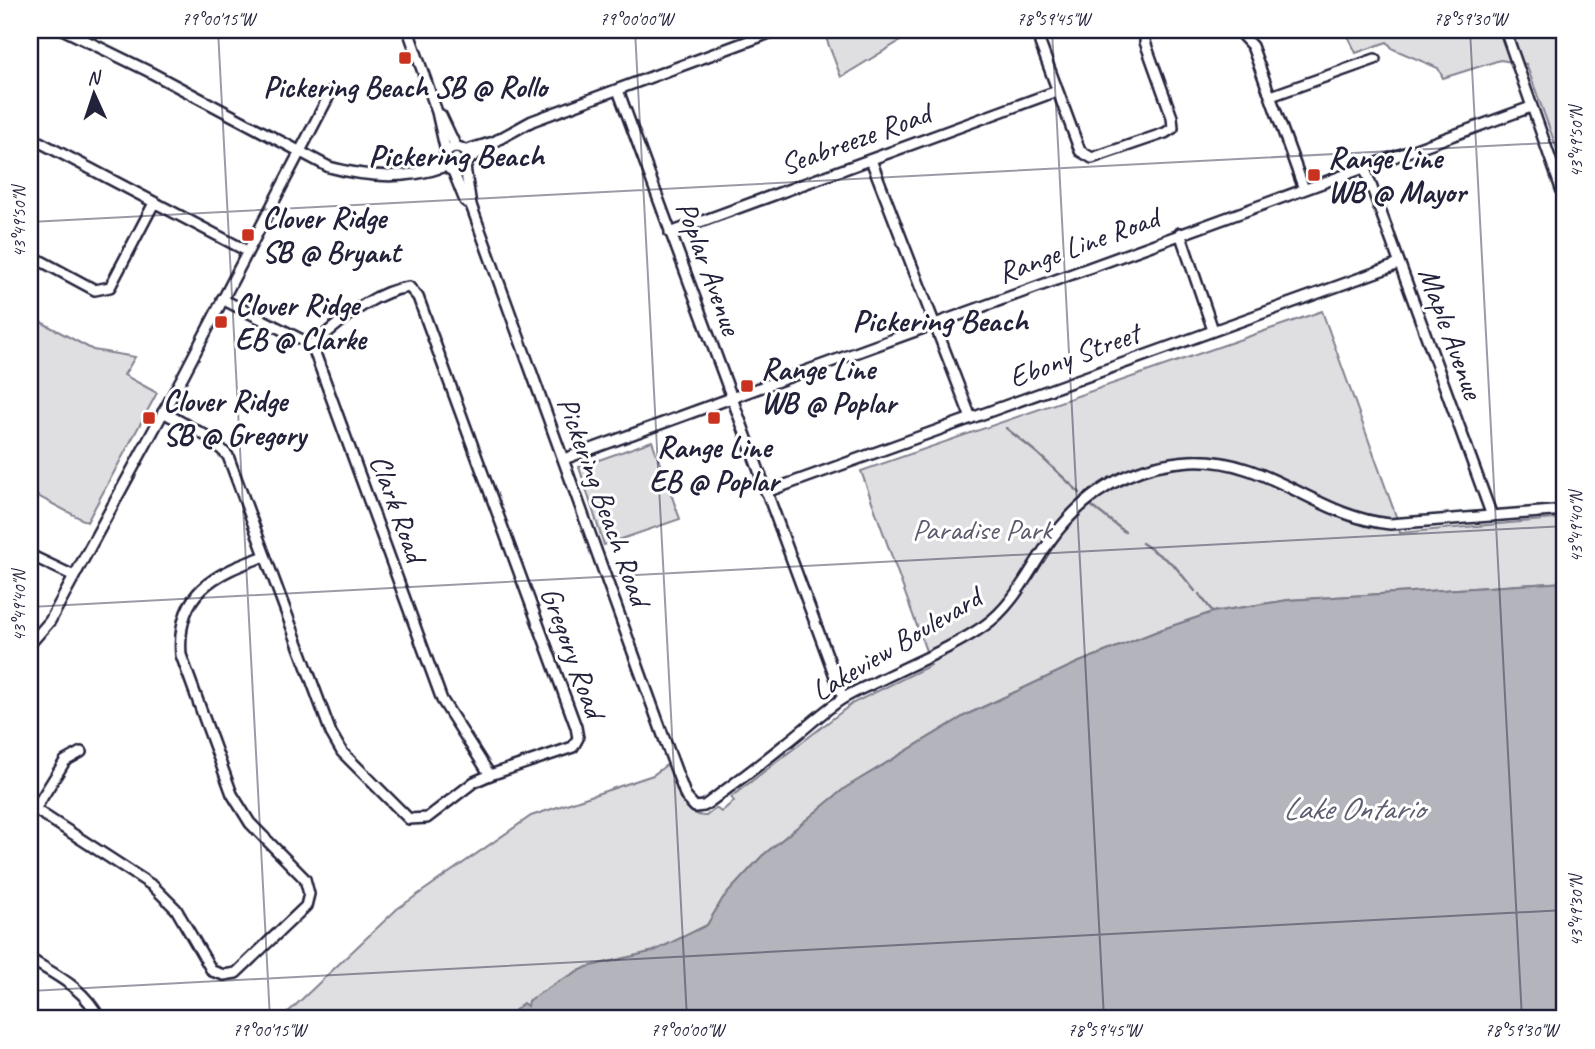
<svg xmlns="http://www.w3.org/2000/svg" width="1595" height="1049" viewBox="0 0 1595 1049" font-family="Caveat,sans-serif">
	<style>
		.green { fill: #dfdfe2; stroke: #80808e; stroke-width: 2 }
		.water { fill: #b4b4bc; stroke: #7a7a88; stroke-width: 2 }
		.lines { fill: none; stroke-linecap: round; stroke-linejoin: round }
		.stream { stroke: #7a7a88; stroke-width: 2.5 }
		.minor-casing { stroke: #22223b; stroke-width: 14 }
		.minor { stroke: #fff; stroke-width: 9 }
		.ticks { fill: none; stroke: #22223b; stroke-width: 2; stroke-opacity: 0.45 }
		.poi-dot { fill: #c8321e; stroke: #fff; stroke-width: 2.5 }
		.labels { text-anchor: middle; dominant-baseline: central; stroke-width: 6; stroke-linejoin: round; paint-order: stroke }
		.poi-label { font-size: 30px; font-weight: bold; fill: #22223b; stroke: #fff; text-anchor: start }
		.street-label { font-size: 30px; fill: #22223b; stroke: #fff }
		.park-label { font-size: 30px; fill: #5b5b6d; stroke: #fff }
		.neighbourhood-label { font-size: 32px; font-weight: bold; fill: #22223b; stroke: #fff }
		.water-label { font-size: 32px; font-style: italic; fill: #5c5c6f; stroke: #fff }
		.neatline { fill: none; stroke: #22223b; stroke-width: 2.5 }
		.ticks-label { font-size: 18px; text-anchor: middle; fill: #22223b }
	</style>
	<rect width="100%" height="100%" fill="#fff"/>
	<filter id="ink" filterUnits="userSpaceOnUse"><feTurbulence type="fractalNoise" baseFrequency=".0143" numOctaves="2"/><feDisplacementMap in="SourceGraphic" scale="14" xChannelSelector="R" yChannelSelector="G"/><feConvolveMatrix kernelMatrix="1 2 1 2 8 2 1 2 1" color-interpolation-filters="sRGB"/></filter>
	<g filter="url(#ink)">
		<g class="green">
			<path d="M 823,30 L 918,30 L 841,77 Z"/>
			<path d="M 1345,30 L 1565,30 L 1565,171 L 1526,64 L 1500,60 L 1443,78 L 1438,68 L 1393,49 L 1387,42 L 1356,53 Z"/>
			<path d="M 1322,311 L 1397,519 L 1400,533 L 1565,518 L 1565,582 L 1288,600 L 1213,612 L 1160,630 L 1077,663 L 966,715 L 845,788 L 762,856 L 723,898 L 707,925 L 667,953 L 577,971 L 513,1019 L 281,1019 L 397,909 L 531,816 L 653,775 L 669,763 C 676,783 680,816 706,816 L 716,808 L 721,812 L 734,801 L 731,797 L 853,703 L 931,665 L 861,471 Z"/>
			<path d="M 30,316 L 93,350 L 135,357 L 124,375 L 157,393 L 87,522 L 30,492 Z"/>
			<path d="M 652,441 L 680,519 L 604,545 L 579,467 Z"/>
		</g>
		<path class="water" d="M 1565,582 L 1565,1019 L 506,1019 L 523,1003 L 527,1006 L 528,1001 L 559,981 L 587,967 L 654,951 L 707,925 L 723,898 L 762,856 L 845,788 L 966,715 L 1077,663 L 1160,630 L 1213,612 L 1288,600 Z"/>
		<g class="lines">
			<g class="stream">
				<path d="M 1006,428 L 1037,453 L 1080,493"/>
				<path d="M 1089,504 L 1125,532"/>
				<path d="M 1142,543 L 1174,565 L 1195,591"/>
				<path d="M 1199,594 L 1213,612"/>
			</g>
			<g class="minor-casing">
				<g id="minor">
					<path d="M 64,30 L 148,71 L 329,167 C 369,178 407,180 446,166"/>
					<path d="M 408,30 L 437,112 L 446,152"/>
					<path d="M 1040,30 L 1040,43 L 1080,151 L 1092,158 L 1165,133 L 1173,128 L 1172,117 L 1145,42 L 1146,30"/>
					<path d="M 1237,30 L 1252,46 L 1304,189"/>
					<path d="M 1505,30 L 1565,200"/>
					<path d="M 618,90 L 843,698"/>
					<path d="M 1271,96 L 1375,59"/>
					<path d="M 441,115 L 456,147"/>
					<path d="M 30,137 L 247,251"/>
					<circle cx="456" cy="159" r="12"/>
					<path d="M 464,151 L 490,143"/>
					<path d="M 468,160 L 492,143 L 532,121 L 778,30"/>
					<path d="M 871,160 L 971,418"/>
					<path d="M 1364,166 L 1492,516"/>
					<path d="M 465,167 L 471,205 L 664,738 L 686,797 L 695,807 L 704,806 C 731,786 758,766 784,745 C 804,730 822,712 842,699 C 853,692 865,687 876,682 C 911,664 952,648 984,626 C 1009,609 1024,581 1040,556 C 1075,499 1123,465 1190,461 C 1268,457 1316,517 1390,524 L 1565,510"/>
					<path d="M 453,171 L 465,201 L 471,205"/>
					<path d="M 419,172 L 430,164 L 444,159"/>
					<path d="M 670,233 L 1057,91"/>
					<path d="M 1180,233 L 1213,330"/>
					<path d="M 30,255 L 95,290 L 110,287 L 154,203"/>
					<path d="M 222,299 L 312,345 L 442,700 L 490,775"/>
					<path d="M 163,412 L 210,438 L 228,456 L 331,733 L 342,752 L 409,819 L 427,818 L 474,782 L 490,775 L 573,747 L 578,738 L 576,727 L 418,297 L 409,287 C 371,292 341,322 312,345"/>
					<path d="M 564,459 L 1531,107"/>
					<path d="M 766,492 L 1399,264"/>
					<path d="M 30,555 L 74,576"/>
					<path d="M 30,644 L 50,621 L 184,374 L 332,90"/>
					<path d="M 30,806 L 153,886 L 176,909 L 212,971 L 224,975 L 236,973 L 306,906 L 309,894 L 305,879 L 250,823 L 232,794 L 181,655 C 176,592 214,574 265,556"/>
					<path d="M 35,809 L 65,761 L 81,752"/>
					<path d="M 30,959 C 59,977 84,988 100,1019"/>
				</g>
			</g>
			<use href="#minor" class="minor"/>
		</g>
	</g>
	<path class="ticks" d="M 218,30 L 270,1019M 635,30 L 687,1019M 1052,30 L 1104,1019M 1470,30 L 1522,1019M 30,222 L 1565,142M 30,607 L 1565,526M 30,991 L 1565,910"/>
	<g class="poi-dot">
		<rect x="398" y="51" width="14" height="14" rx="3.5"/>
		<rect x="1307" y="168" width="14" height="14" rx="3.5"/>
		<rect x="241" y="228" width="14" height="14" rx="3.5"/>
		<rect x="214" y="315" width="14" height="14" rx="3.5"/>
		<rect x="740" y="379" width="14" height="14" rx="3.5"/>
		<rect x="142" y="411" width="14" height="14" rx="3.5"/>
		<rect x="707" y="411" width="14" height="14" rx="3.5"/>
	</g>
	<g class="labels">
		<g class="poi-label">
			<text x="405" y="87" text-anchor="middle">Pickering Beach SB @ Rollo</text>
			<text x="1328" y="158">Range Line<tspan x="1328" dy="34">WB @ Mayor</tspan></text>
			<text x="262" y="218">Clover Ridge<tspan x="262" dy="34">SB @ Bryant</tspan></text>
			<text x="235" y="305">Clover Ridge<tspan x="235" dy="34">EB @ Clarke</tspan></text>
			<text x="761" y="369">Range Line<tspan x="761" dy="34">WB @ Poplar</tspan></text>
			<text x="163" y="401">Clover Ridge<tspan x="163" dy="34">SB @ Gregory</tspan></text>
			<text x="714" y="447" text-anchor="middle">Range Line<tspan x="714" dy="34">EB @ Poplar</tspan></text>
		</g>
		<g class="street-label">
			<text transform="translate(855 139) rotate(-20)">Seabreeze Road</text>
			<text transform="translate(1078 245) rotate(-20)">Range Line Road</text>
			<text transform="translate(709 268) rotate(70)">Poplar Avenue</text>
			<text transform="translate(1451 333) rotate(70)">Maple Avenue</text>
			<text transform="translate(1074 355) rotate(-20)">Ebony Street</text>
			<text transform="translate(604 501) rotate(70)">Pickering Beach Road</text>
			<text transform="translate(398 508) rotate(70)">Clark Road</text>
			<text transform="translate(896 644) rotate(-31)">Lakeview Boulevard</text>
			<text transform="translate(573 652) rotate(70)">Gregory Road</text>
		</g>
		<g class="park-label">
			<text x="982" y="529">Paradise Park</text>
		</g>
		<g class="neighbourhood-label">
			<text x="456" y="155">Pickering Beach</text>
			<text x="940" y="320">Pickering Beach</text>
		</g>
		<g class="water-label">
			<text x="1353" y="808">Lake Ontario</text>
		</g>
	</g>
	<rect width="1595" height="1049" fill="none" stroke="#fff" stroke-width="77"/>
	<g transform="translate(94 94) rotate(357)" stroke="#ffffff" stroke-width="5" paint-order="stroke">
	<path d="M0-5L12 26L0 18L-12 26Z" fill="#22223b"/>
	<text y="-10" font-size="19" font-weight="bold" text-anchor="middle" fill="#22223b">N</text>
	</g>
	<rect x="38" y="38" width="1518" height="972" class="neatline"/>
	<g class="ticks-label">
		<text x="218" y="25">79°00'15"W</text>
		<text x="636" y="25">79°00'00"W</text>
		<text x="1053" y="25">78°59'45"W</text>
		<text x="1470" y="25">78°59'30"W</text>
		<text transform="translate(1576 142) rotate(-90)" y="6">43°49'50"N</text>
		<text transform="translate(19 222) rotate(-90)" y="6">43°49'50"N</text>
		<text transform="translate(1576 527) rotate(-90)" y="6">43°49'40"N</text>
		<text transform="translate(19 606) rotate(-90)" y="6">43°49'40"N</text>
		<text transform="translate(1576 911) rotate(-90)" y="6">43°49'30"N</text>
		<text x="269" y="1036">79°00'15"W</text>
		<text x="687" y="1036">79°00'00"W</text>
		<text x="1104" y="1036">78°59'45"W</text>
		<text x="1521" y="1036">78°59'30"W</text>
	</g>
</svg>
